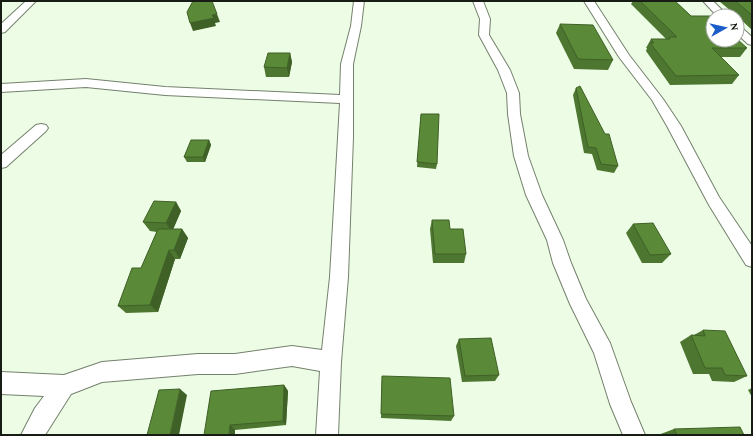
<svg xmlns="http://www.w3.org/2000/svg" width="753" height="436" viewBox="0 0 753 436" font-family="'Crimson Pro',serif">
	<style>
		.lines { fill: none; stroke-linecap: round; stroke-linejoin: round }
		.street-casing { stroke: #74816d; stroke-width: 2 }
		.street { fill: #fff; fill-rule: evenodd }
		.wall { fill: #4d7630 }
		.shaded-wall { fill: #3f6027 }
		.building { fill: #5a8938; stroke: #3f6027 }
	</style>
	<rect width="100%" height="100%" fill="#edfce5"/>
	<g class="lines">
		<g class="street-casing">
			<g id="street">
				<path d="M 26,1 L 36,1 L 5,32 L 1,33 L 1,24 Z"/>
				<path d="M 354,1 L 364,1 L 361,26 L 353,64 L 353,137 L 348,277 L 341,362 L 338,435 L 316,435 L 320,371 L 292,366 L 235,374 L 198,374 L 102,382 L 71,394 L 45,435 L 21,435 L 35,408 L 44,396 L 1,394 L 1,372 L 64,375 L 102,362 L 198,354 L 235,354 L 292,346 L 322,350 L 330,277 L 340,103 L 165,95 L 86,87 L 1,92 L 1,84 L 86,79 L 165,87 L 340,95 L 341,64 L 351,26 Z"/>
				<path d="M 473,1 L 483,1 L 490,19 L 489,35 L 510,70 L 519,93 L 520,114 L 528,156 L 542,195 L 563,240 L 571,263 L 586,299 L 610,343 L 631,402 L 645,435 L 623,435 L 610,404 L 594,353 L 570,304 L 553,263 L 547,240 L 526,195 L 514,156 L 508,114 L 507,93 L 498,70 L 479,35 L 480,19 Z"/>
				<path d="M 584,1 L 594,1 L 629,55 L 663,99 L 681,126 L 719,197 L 752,246 L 752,267 L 746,265 L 709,205 L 667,126 L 652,100 L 619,57 Z"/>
				<path d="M 703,1 L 713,1 L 728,16 L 717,16 Z"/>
				<path d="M 737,26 L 741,27 L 752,37 L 752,45 L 748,44 L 737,34 Z"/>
				<path d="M 41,124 L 46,125 L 48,128 L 46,131 L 6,167 L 1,168 L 1,155 L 36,125 Z"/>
			</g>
		</g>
		<use href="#street" class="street"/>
	</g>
	<g class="wall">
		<path d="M 633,1 L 675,1 L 691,16 L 747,48 L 740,57 L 720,57 L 739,75 L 732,84 L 670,85 L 646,51 L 647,48 L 646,48 L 651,39 L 666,39 L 631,4 Z"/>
		<path d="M 719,1 L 752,1 L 752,30 L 737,16 Z"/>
		<path d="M 560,24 L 613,60 L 608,70 L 574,69 L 556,33 Z"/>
		<path d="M 290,53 L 292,62 L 289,77 L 266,77 L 264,67 Z"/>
		<path d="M 576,88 L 618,166 L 614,173 L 597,170 L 592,154 L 584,153 L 573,95 Z"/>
		<path d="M 421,114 L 437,164 L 436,169 L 417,167 Z"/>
		<path d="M 209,140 L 211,145 L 205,162 L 187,162 L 184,157 Z"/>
		<path d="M 176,202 L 181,211 L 173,229 L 182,229 L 188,238 L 180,259 L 175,259 L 158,312 L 126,313 L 118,306 L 141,268 L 157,232 L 150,231 L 143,222 Z"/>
		<path d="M 432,220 L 450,229 L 466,254 L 464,263 L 433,263 L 430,229 Z"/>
		<path d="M 633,224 L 671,254 L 662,263 L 642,263 L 626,233 Z"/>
		<path d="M 703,330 L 747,376 L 734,382 L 712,381 L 709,374 L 693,374 L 680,342 L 691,335 L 694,335 Z"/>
		<path d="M 459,339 L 499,375 L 495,381 L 462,382 L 456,346 Z"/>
		<path d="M 382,376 L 454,416 L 451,421 L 381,418 Z"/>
		<path d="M 284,385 L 288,391 L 286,425 L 235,430 L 204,435 Z"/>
		<path d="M 752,388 L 752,397 L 748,390 Z"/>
		<path d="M 674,429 L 744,435 L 658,435 Z"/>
	</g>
	<g class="shaded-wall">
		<path d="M 217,14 L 220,22 L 215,23 L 216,26 L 193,31 L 190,23 L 212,15 Z"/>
		<path d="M 290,53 L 292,62 L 289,77 L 287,68 Z"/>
		<path d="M 209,140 L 211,145 L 205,162 L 203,157 Z"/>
		<path d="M 176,202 L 181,211 L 172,232 L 166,223 Z"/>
		<path d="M 182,229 L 188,238 L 180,259 L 174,250 Z"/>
		<path d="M 169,250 L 175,259 L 158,312 L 150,305 Z"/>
		<path d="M 284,385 L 288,391 L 286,425 L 283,421 Z"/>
		<path d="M 180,389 L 187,395 L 179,435 L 170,435 Z"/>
		<path d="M 230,425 L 235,430 L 235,435 L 229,435 Z"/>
	</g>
	<g class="building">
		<path d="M 193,1 L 212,1 L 217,14 L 212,15 L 214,18 L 190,23 L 187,12 Z"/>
		<path d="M 640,1 L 675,1 L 691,16 L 712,16 L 713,17 L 713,40 L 737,40 L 737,39 L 747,48 L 712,48 L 739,75 L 676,76 L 650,43 L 654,43 L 651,39 L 670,39 L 669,37 L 677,37 Z"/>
		<path d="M 735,1 L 752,1 L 752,15 Z"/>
		<path d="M 560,24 L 593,25 L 613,60 L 578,59 Z"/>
		<path d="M 268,53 L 290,53 L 287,68 L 264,67 Z"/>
		<path d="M 580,86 L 605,134 L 609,134 L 618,166 L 601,164 L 596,148 L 588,147 L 576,88 Z"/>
		<path d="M 421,114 L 439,114 L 437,164 L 417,162 Z"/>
		<path d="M 191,140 L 209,140 L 203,157 L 184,157 Z"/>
		<path d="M 154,201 L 176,202 L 166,223 L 143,222 Z"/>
		<path d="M 432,220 L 449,220 L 450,229 L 463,229 L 466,254 L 435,254 Z"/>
		<path d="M 653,223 L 671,254 L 650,255 L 633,224 Z"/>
		<path d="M 158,229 L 182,229 L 174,250 L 169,250 L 150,305 L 118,306 L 132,268 L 141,268 Z"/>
		<path d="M 703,330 L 725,331 L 747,376 L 725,375 L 722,368 L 705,368 L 691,335 L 705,336 Z"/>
		<path d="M 491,338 L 499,375 L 465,376 L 459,339 Z"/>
		<path d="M 382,376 L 450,378 L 454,416 L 381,414 Z"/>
		<path d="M 284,385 L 283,421 L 230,425 L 229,435 L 204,435 L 211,391 Z"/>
		<path d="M 180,389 L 170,435 L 147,435 L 159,390 Z"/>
		<path d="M 740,427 L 744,435 L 677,435 L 674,429 Z"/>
	</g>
	<rect width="753" height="436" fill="none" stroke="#171c14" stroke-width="4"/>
	<g transform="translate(725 28) rotate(82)"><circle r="19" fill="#ffffff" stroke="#a2a4a1"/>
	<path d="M0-3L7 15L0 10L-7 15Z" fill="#1a5cc8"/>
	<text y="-6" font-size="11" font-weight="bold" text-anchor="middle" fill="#171c14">N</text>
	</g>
</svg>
